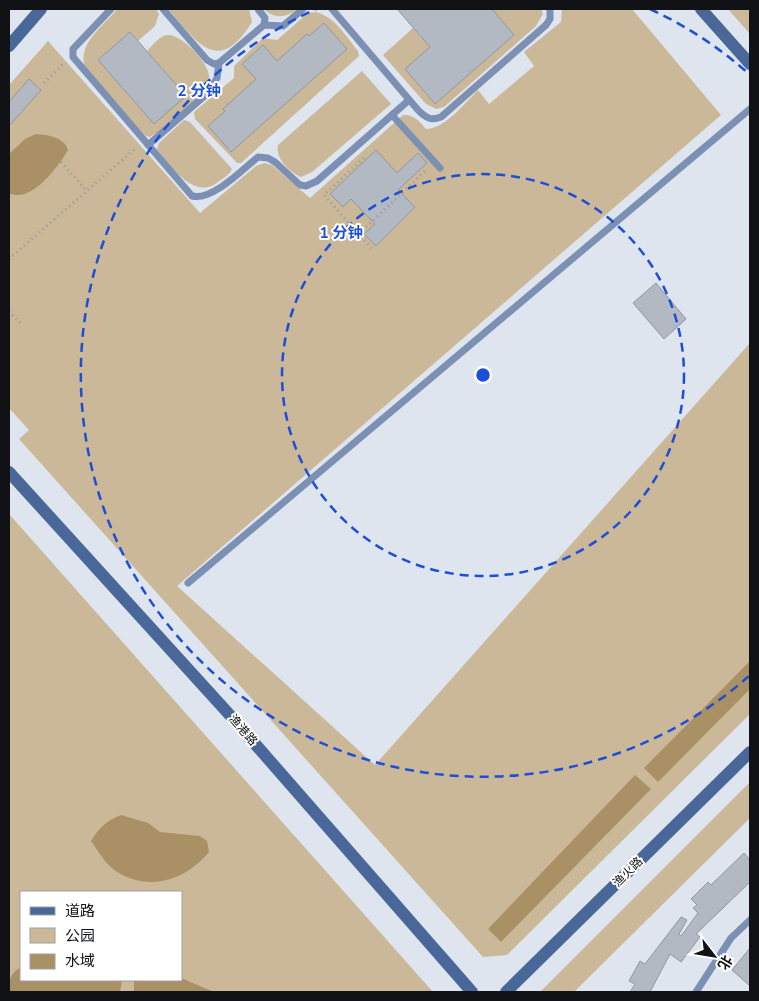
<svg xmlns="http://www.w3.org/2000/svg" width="759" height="1001" viewBox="0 0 759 1001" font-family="'Nunito Sans','Noto Sans SC',sans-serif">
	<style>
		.green { fill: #cab898; fill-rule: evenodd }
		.water { fill: #aa9165 }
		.building { fill: #b3b9c2; stroke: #91969e }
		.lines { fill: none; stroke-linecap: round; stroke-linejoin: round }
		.path { stroke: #959aa1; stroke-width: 3; stroke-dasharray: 1 4; stroke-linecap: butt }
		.lane { stroke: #7b90b3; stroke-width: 7 }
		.secondary { stroke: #496798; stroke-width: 12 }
		.ring { fill: none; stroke: #1d4ed8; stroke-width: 2.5; stroke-dasharray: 9 6 }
		.labels { text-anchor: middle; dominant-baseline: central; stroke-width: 4; stroke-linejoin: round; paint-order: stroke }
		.street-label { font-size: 12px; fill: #101215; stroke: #fff }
		.centre { fill: #1d4ed8; stroke: #fff; stroke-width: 2.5 }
		.ring-label { font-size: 15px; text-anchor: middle; font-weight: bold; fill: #1d4ed8; stroke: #fff; stroke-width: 4; stroke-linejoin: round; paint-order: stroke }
	</style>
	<rect width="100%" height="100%" fill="#dfe5ee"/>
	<g class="green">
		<path d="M 117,9 L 156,9 L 159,14 L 155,26 L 138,41 L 130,32 L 99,59 L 186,96 L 147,51 C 152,46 160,35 168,35 C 181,34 209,63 209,76 C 210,91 163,132 149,137 L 144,135 L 85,67 C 77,43 104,26 117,9 Z"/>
		<path d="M 168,9 L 249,9 L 252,22 C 218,77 197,42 168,9 Z"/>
		<path d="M 264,9 L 297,9 C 287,18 274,19 264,9 Z"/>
		<path d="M 492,9 L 541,9 L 543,14 L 536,26 L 444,107 L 436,109 L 426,104 L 383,55 L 413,28 L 430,47 L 435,103 L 514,35 Z"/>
		<path d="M 562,9 L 632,9 L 721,115 L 177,586 L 375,765 L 750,343 L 750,714 L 507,955 L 483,957 L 19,439 L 29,430 L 9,408 L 9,85 L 48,41 L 200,213 L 256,166 L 265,163 L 272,165 L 310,198 L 403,115 C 414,114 419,121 426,129 C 445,129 465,103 478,90 L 489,104 L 534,66 L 524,52 L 561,22 Z"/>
		<path d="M 728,9 L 750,9 L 750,34 Z"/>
		<path d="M 316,12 C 335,17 346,36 358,51 L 359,56 L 241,163 L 237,163 L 195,119 L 194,112 L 234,78 L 234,66 L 263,38 L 277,40 L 308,13 Z"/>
		<path d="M 362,71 L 391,104 L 312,172 L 301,177 C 289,172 275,158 278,145 Z"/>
		<path d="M 184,120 L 190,122 L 232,169 C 230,175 223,178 218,182 C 195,201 171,167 157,149 L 159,143 Z"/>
		<path d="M 9,514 L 433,992 L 9,992 ZM 21,892 L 181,892 L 181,980 L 21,980 Z"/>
		<path d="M 750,782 L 750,818 L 574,992 L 540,992 Z"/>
	</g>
	<g class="water">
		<path d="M 36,134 C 48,135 64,137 68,150 C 58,167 31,204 9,193 L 9,154 L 25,139 Z"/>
		<path d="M 750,661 L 750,689 L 658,782 L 644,768 Z"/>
		<path d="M 635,775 L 651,789 L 501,942 L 488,929 Z"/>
		<path d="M 121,815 L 148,823 L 160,832 L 200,836 L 207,841 L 209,852 C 187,879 151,892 119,873 C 107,867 99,852 91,841 C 99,828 106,821 121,815 Z"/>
		<path d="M 21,967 L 21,980 L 122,980 L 120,992 L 9,992 C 9,980 10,973 21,967 Z"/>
		<path d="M 181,978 L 214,992 L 134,992 L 134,980 L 181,980 Z"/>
	</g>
	<g class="building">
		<path d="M 397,9 L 492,9 L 514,35 L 435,104 L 405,69 L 430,47 Z"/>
		<path d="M 324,23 L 347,49 L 231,152 L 208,126 L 225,111 L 223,109 L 256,79 L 242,64 L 263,45 L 277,61 L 307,34 L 309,36 Z"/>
		<path d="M 130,32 L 186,96 L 154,124 L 98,60 Z"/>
		<path d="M 29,79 L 41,90 L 9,126 L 9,102 Z"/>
		<path d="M 376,150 L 397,173 L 418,153 L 427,163 L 398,190 L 415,207 L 376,246 L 364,234 L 375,224 L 351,199 L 343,207 L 330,194 Z"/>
		<path d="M 656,283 L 686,319 L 664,339 L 633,303 Z"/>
		<path d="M 744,853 L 750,860 L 750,882 L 696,934 L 700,937 L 681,962 L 670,954 L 650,992 L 630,992 L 635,984 L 629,981 L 640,961 L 645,964 L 681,917 L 687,920 L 679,934 L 681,936 L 698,913 L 693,908 L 697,905 L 691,899 L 708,882 L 711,885 Z"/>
		<path d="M 750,948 L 750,986 L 732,970 Z"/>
	</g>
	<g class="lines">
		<g class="path">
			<path d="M 44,83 L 64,63"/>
			<path d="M 364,158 L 324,195 L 374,251"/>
			<path d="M 61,162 L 87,191"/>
			<path d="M 359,234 L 427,169"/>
			<path d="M 9,259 L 136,148"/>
			<path d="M 9,311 L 20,323"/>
		</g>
		<g class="lane">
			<path d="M 111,9 L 73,49 L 73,57 L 192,196 C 212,201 242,170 258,157 L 268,158 L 275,162 L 300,185 L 306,186 L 317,181 L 409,100"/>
			<path d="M 163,9 L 207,60 L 214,64 L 219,63"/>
			<path d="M 258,9 L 265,18 L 264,25"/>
			<path d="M 332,9 L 418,110 C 426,118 431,121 441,117 L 546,25 L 550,19 L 550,9"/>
			<path d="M 392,115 L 440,168"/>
			<path d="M 148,145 L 209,92 L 217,78 L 219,63 L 264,25 L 283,26 L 303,9"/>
			<path d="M 188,583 L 750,109"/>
			<path d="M 696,992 L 731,938 L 750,920"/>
		</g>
		<g class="secondary">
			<path d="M 701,9 L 750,64"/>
			<path d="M 9,46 L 41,9"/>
			<path d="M 9,472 L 228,713 L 472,992"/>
			<path d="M 506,992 L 750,752"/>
		</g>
	</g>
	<g class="ring">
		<circle cx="483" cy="375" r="201"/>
		<path d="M749 676A402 402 0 1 1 316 9M650 9A402 402 0 0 1 749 74"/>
	</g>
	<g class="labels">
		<g class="street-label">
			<text transform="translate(243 730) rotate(49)">渔港路</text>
			<text transform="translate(628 872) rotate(-45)">渔火路</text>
		</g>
	</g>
	<circle cx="483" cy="375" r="8" class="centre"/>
	<g class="ring-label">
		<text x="199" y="96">2 分钟</text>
		<text x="341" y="238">1 分钟</text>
	</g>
	<rect width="759" height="1001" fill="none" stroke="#101215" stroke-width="20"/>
	<rect x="20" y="891" width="162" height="90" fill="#ffffff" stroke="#9fa0a1"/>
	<rect x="30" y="907" width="25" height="8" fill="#496798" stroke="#9fa0a1"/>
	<text x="65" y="916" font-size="15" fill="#101215">道路</text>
	<rect x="30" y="928" width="25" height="15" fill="#cab898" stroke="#9fa0a1"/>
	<text x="65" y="941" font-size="15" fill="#101215">公园</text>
	<rect x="30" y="954" width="25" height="15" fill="#aa9165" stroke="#9fa0a1"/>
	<text x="65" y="966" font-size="15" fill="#101215">水域</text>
	<g transform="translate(714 956) rotate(121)" stroke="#ffffff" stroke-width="4" paint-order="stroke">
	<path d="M0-4L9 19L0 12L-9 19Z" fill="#101215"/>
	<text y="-8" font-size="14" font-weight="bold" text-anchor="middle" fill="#101215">北</text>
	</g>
</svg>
